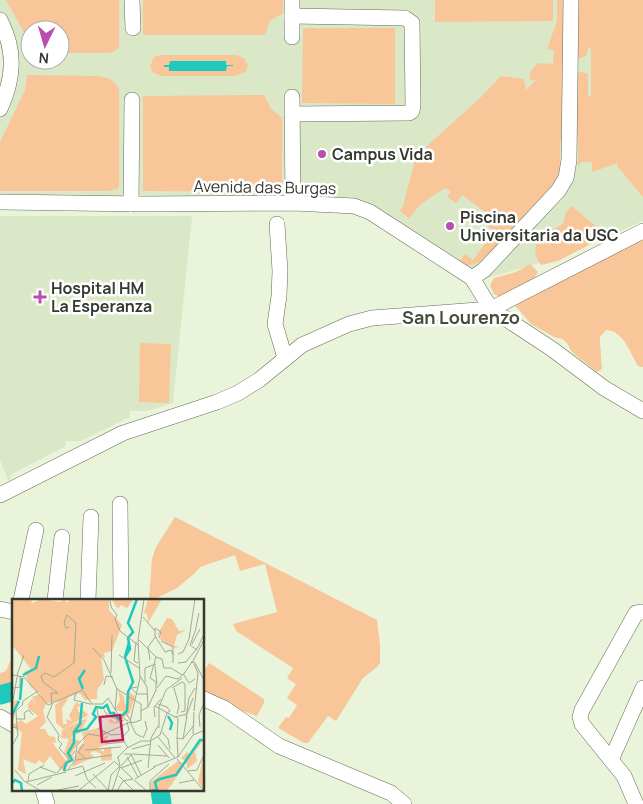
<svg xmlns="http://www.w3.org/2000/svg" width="643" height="804" viewBox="0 0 643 804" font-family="Manrope,sans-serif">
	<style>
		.built { fill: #dbe8c7; fill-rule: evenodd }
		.green { fill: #f8c699; fill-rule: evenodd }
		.water { fill: #1fc9bb }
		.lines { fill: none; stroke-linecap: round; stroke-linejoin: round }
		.river { stroke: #1fc9bb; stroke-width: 19 }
		.minor-casing { stroke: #646c56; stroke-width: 16 }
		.minor { stroke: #fff; stroke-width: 15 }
		.poi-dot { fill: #b84eaf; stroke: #fff; stroke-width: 2 }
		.labels { text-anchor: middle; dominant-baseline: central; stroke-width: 5; stroke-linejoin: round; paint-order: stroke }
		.poi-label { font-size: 16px; font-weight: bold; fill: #35392f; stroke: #fff; text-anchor: start }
		.street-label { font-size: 16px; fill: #35392f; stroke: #fff }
		.neighbourhood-label { font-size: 18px; font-weight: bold; fill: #454d38; stroke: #fff }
		.inset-river { fill: none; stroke: #1fc9bb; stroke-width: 2.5 }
		.inset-road { fill: none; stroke: #a2a996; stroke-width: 1 }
		.view { fill: #c2185b; fill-opacity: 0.15; stroke: #c2185b; stroke-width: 2.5 }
		.inset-edge { fill: none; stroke: #35392f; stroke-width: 2.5 }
	</style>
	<rect width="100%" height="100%" fill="#eaf4da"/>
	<g class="built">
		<path d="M 0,0 L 643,0 L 643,221 L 567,255 L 480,280 L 355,200 L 206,196 L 134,201 L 0,198 L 0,112 L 12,83 L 0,16 ZM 30,30 L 60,30 L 60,60 L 30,60 Z"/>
		<path d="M 0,216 L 192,216 L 173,403 L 147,411 L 130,411 L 130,417 L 81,441 L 66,441 L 66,446 L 12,474 L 9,482 L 0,460 Z"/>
	</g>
	<g class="green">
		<path d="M 6,0 L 119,0 L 119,47 L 115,51 L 109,53 L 60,53 L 60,30 L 30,30 L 30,53 L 28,53 L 25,34 Z"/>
		<path d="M 143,0 L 283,0 L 283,13 L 270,21 L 265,35 L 145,35 L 143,34 Z"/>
		<path d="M 435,0 L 553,0 L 553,21 L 435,22 Z"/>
		<path d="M 557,0 L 643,0 L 643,197 L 617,166 L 618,163 L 592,172 L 592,162 L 581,162 L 578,167 L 578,134 L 560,141 C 560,153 561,165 558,176 C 551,198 498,244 480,262 C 473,265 466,267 458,264 L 465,254 L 473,260 L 494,231 L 486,225 L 492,217 L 462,195 L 456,203 L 447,197 L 451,192 L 445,188 L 421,204 L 409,218 L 400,211 L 403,206 L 416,156 L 480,98 L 501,76 L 524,79 L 526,90 L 536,80 L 530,80 L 530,72 L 538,63 L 553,64 L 554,50 L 547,49 L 557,21 ZM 588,48 L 591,48 L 591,97 L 588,96 L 588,74 L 582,72 L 568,74 L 567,55 L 578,59 L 586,56 Z"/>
		<path d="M 305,28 L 395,28 L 395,104 L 302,103 L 303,30 Z"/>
		<path d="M 160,55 L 237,55 L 245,59 L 248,66 L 245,72 L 236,76 L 161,76 L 152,72 L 150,66 L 154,57 Z"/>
		<path d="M 27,75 L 97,76 C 107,77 116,80 119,90 L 119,185 L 118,189 L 108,191 L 0,191 L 0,142 L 25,90 Z"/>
		<path d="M 264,95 L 271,109 L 282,118 L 282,192 L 143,191 L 143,96 Z"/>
		<path d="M 572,206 L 600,230 L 587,246 L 558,261 L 541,265 C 533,255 535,249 538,237 L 563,224 L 566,212 Z"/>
		<path d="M 643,240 L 643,367 L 638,366 C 630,353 624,331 606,330 L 600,337 L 600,343 L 602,369 L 597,372 L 572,352 L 567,343 L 562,339 L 554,337 L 531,324 L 513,303 Z"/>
		<path d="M 530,264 L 538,272 L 533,280 L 521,285 L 509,293 L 500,297 L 494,294 L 490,285 L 494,278 L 516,272 Z"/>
		<path d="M 140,343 L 171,344 L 169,403 L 139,402 Z"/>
		<path d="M 175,517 L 377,620 L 380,645 L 380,663 L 376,668 L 363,678 L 336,721 L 328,716 L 308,743 L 304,743 L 278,728 L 286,717 L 289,718 L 297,705 L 287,698 L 296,684 L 287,678 L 293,668 L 236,631 L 233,624 L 277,612 L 265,564 L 240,571 L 235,555 L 200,567 L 194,574 L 177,588 L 153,600 L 149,600 L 152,559 L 156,547 Z"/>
		<path d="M 14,652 L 14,687 L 0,690 L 0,673 L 6,671 Z"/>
		<path d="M 209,663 L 264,699 L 264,703 L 257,716 L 204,697 L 204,671 Z"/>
	</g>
	<path class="water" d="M 170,61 L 226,61 L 226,65 L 233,65 L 233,66 L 227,66 L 226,71 L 169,71 L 169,67 L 164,67 L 164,65 L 169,65 Z"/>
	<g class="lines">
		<g class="river">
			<path d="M 0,695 L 14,691"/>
			<path d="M 160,790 L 162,804"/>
		</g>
		<g class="minor-casing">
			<g id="minor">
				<path d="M 132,0 L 133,28"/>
				<path d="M 292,16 L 405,18 L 412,23 L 413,105 L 412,111 L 409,113 L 292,114"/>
				<path d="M 0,20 C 16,51 14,78 0,109"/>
				<path d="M 292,37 L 292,0"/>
				<path d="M 292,97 L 293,203"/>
				<path d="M 0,202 L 142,204 L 293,203 L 354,206 L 370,212 L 472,278 L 491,309"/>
				<path d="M 131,204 L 132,100"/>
				<path d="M 277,224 L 280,271 L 279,296 L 275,324 L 285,358"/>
				<path d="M 472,278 L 484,270 L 558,191 L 566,178 L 569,160 L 571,0"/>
				<path d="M 491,309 L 552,349 L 604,388 L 643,411"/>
				<path d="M 0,495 L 123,433 L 217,402 L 238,393 L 259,380 L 302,345 L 349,324 L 372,318 L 491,309 L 643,231"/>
				<path d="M 120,504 L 121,600"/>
				<path d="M 21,600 L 36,530"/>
				<path d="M 55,600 L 62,537"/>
				<path d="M 88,600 L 91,517"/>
				<path d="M 0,609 L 14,612"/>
				<path d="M 204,699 L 224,708 L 279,746 L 391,793 L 404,804"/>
				<path d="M 0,717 L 14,725"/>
				<path d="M 611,760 L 582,724 L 580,717 L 582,710 L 636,613 L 643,612"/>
				<path d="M 43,790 L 47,804"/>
				<path d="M 636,804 L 624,776 L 611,760 L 643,688"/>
			</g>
		</g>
		<use href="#minor" class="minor"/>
	</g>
	<g class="poi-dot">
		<circle cx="322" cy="154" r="5"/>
		<circle cx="450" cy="226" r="5"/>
		<path d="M37.5 289.5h5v5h5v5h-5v5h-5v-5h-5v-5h5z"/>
	</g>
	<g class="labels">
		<g class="poi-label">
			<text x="332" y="154">Campus Vida</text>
			<text x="460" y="217">Piscina<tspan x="460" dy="18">Universitaria da USC</tspan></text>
			<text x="51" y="288">Hospital HM<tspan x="51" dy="18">La Esperanza</tspan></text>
		</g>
		<g class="street-label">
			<text transform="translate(265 187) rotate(1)">Avenida das Burgas</text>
		</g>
		<g class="neighbourhood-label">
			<text x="461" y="317">San Lourenzo</text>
		</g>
	</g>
	<g transform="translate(12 599)">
		<rect width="192" height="192" fill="#eaf4da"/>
		<path d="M 0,0 L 19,0 L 20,4 L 30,0 L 48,3 L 52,0 L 55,4 L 58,0 L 97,0 L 97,11 L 110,26 L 100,52 L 92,54 L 93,60 L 89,57 L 92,81 L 85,91 L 85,100 L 73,101 L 68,94 L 57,98 L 50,109 L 51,125 L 55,125 L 54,120 L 60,122 L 57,117 L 64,103 L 70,107 L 65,108 L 67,114 L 70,111 L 76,115 L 75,117 L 51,130 L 44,124 L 43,106 L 48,102 L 35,104 L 31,111 L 34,123 L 27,130 L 33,130 L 37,137 L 43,138 L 44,144 L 40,143 L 57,166 L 49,171 L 38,157 L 32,165 L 27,161 L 23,165 L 11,160 L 14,175 L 6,171 L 10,133 L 0,128 L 1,103 L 5,101 L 6,103 L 3,104 L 5,107 L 0,126 L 9,121 L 14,125 L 26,117 L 16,109 L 16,105 L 20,100 L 25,107 L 20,98 L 29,95 L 19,88 L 12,73 L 19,70 L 0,46 ZM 99,0 L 122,0 L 115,9 L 109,6 L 106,10 ZM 136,0 L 150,0 L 136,24 L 135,15 L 132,14 ZM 155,19 L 160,20 L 167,32 L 174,31 L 165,36 L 162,47 L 167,48 L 162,49 L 148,40 L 149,35 L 145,36 ZM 106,91 L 112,98 L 113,106 L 117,102 L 115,92 L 123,97 L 118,114 L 104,125 L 97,123 L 98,119 L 103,124 L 112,113 L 103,111 L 108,101 ZM 75,119 L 69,133 L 58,139 L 68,142 L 58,156 L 62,158 L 61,163 L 57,163 L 52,154 L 57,140 L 49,139 L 50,131 ZM 86,129 L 94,134 L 91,138 L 97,136 L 93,142 L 97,144 L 86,149 L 92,153 L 92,149 L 99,148 L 100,161 L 89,162 L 89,155 L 82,152 L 78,154 L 82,158 L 60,168 L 67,148 L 72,143 L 70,133 ZM 192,140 L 183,152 L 185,162 L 175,170 L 174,162 L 169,159 L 175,153 L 179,157 L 188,142 ZM 192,154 L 192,192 L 186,182 ZM 166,162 L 170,164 L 170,170 L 158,188 L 153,192 L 138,192 L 139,183 Z" fill="#f8c699"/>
		<path class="inset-river" d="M 113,58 L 117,43M 11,76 L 24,69 L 27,57M 71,90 L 67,80 L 73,71M 8,101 L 10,79M 0,116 L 7,102M 156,117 L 160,124 L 158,131M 62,133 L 68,125 L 70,104M 52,172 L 54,164 L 60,161 L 56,154 L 62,144 L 62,133 L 75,130 L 84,118 L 81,115 L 84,108 L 91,109 L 95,106 L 98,114 L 102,114 L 106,120 L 115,112 L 116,93 L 121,83 L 113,58 L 118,50 L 116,39 L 121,33 L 116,24 L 125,0M 0,184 L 3,181 L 9,184 L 10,192M 139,192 L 145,191 L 143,183 L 148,180 L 164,176 L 188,141 L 193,141"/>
		<path class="inset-road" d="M 98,0 L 99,8 L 105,16M 105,16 L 103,20 L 108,32 L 126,46M 131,18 L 143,32M 183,33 L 178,46 L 185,51M 183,33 L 187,14M 147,39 L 149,33 L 143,29 L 143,37 L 153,53 L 159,51 L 161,56M 127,41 L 144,58M 149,42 L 161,48 L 161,64M 124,43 L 122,62 L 126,64M 180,45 L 188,30M 186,48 L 193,33M 81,49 L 92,61 L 105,90 L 129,105 L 129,121 L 120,124 L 114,114M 166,55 L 171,53 L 177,40 L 183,0M 107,56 L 127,69M 144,58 L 150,60 L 152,69 L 159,69 L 170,76M 138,61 L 136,48 L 144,37M 181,62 L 193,39M 182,63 L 179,63 L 183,64 L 192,81M 166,64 L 174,63 L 186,48M 143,67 L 145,85M 99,74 L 100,36M 0,76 L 12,78 L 36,106 L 70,91 L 80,105M 171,76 L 180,63M 172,76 L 177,84 L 183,80M 128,77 L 135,88 L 136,108M 7,78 L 5,76 L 12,56M 133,84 L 133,69 L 144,65M 92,86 L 94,77 L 101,78M 125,88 L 119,89 L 125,95 L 136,95M 1,89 L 8,88 L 8,78M 145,89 L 154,77 L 166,80 L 173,74M 160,89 L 170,83 L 173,85M 162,89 L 167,107 L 165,115M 144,92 L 144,83 L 138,79 L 144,58M 64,94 L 62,101 L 78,105 L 91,105 L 96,99 L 108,118 L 116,122M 146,105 L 155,108 L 158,112 L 155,114M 40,106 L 39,94 L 46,94 L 31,83 L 29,77 L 33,74 L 42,78 L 62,64 L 64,24 L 55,16 L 52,24 L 54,29 L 57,28M 40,106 L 35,118 L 47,136 L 46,141 L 50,145 L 47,149 L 57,160M 0,107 L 5,78M 10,107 L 11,102 L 26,92M 143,107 L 163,118 L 175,115 L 181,99M 147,108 L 154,91 L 170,79M 85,110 L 88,129M 92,111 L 96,117 L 112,122M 103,111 L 105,89M 129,112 L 136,108 L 144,91M 182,112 L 186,74 L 182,65M 169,113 L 173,112 L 173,85M 163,117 L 166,120 L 165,139 L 171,140M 143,118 L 142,108 L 149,100M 174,119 L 177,99 L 183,89M 4,120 L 13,120 L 12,114 L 17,111 L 21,116M 115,123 L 117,131 L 110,139 L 116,149M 118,123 L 128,79 L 126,41 L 132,0M 0,128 L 5,129 L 6,136 L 0,147M 188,128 L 187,116 L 191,106M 5,129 L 4,112 L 9,107M 86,129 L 99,136 L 111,135M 147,129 L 147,108M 150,133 L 156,140 L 158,150M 181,135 L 182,113M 146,138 L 163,159M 131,139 L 135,130 L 133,122M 165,139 L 166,158M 171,140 L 175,117M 171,140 L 182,126M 129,142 L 138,142 L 148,136 L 155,114M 72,145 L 66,153 L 74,160M 93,145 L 112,143M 146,146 L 157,159M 120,150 L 139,145M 73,151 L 109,148M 112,155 L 119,155 L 129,176M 115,158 L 126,178M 105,159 L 115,149 L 129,142M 165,160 L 192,192M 64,161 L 100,156M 103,163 L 121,180M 109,167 L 120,155 L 155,157M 28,168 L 44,174M 71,168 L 75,180 L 84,189M 141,168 L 166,158 L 181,136 L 193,131M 109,169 L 130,161M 136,169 L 139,139 L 146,127M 56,170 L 63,162 L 65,146 L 76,135 L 88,137 L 118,123 L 124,135 L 130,138M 3,171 L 12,182 L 29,192M 52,172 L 71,167M 176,172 L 185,171 L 193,153M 45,174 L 63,152M 81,175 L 97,192M 63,177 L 93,164M 107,177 L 122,192M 123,180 L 143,168M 122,181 L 135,192M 16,182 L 17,175 L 32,166M 14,183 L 54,173M 167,184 L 182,181M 25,186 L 40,178M 41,192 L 67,187M 66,192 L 103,162M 96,192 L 99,176 L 108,167 L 106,158M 100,192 L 108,168M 105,192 L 111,182 L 121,180M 138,192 L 138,182 L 157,165"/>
		<path class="view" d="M 108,116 L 111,141 L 90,143 L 88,118 Z"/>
		<rect width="192" height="192" class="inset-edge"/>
	</g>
	<g transform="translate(45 45) rotate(185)"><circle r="24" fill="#ffffff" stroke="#aeb0ac"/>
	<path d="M0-4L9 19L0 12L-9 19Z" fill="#b84eaf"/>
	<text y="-8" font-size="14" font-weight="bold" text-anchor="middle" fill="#35392f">N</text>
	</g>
</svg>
